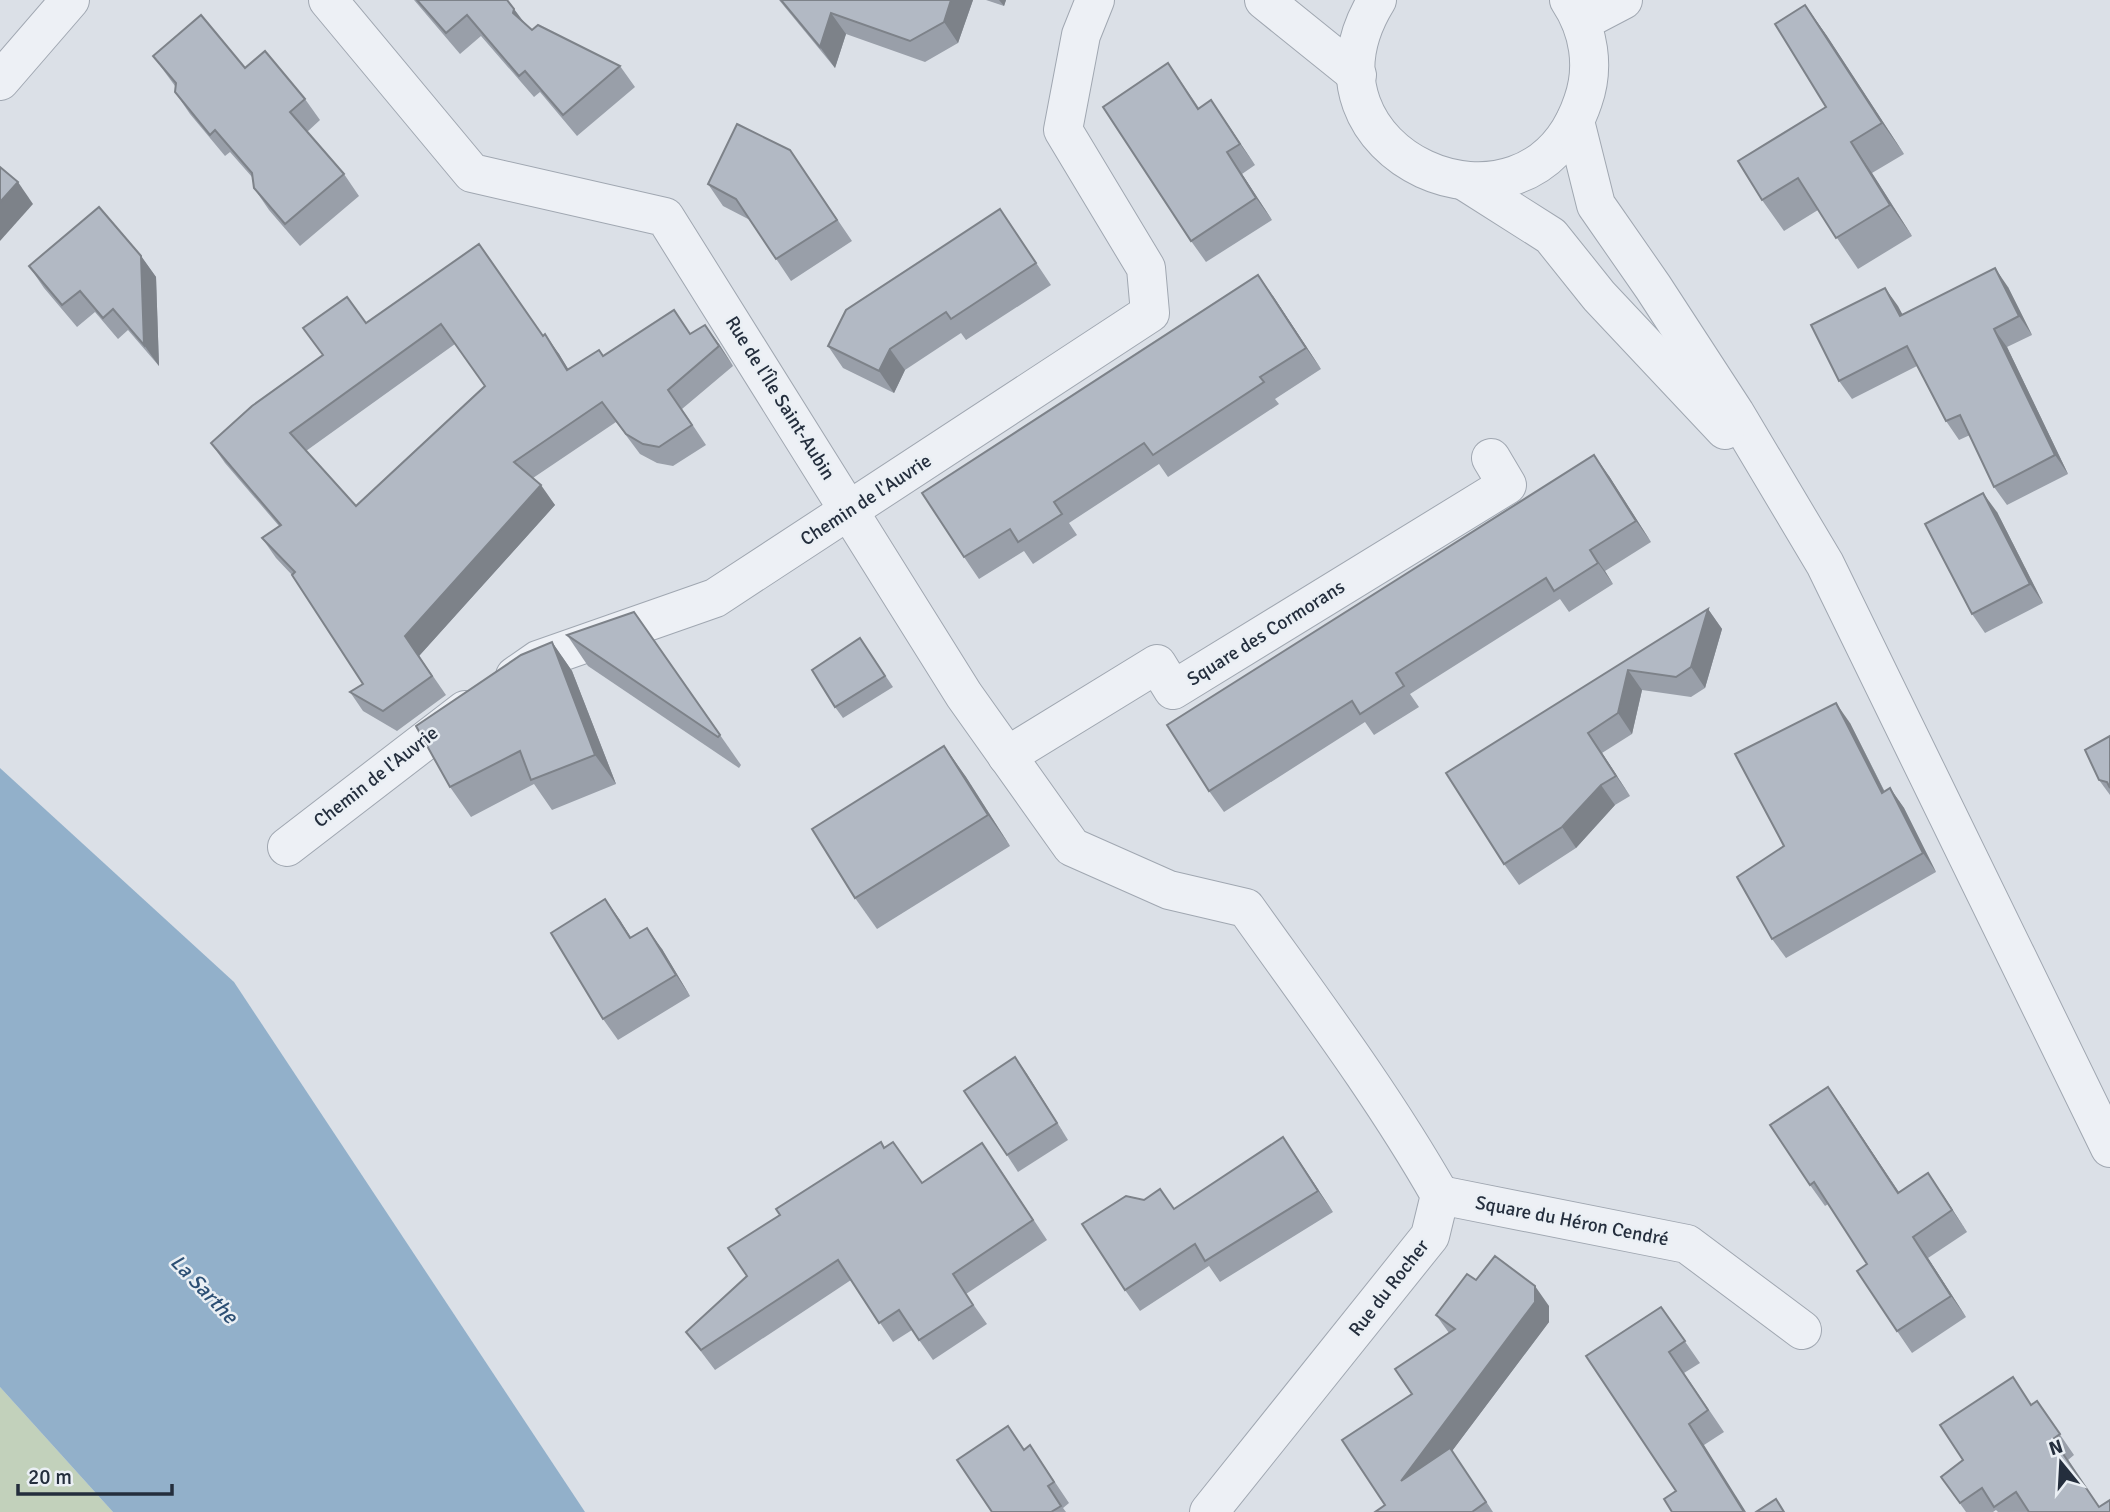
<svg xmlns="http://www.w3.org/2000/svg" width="2110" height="1512" viewBox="0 0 2110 1512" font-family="Signika,sans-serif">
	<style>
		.green { fill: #c2d1bb }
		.water { fill: #92b0ca }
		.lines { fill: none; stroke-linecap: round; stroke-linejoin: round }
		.minor-casing { stroke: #a0a7b1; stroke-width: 40 }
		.tertiary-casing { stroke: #a0a7b1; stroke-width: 40 }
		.minor { stroke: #edf0f5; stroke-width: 38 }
		.tertiary { stroke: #edf0f5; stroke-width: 38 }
		.wall { fill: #999fa9; fill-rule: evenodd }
		.shaded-wall { fill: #7d8289 }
		.building { fill: #b2b9c4; stroke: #7d8289; stroke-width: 2; fill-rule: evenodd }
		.labels { text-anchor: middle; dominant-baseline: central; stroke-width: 5; stroke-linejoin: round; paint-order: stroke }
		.street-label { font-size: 19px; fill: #242e3d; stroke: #eaeff4 }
		.water-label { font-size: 21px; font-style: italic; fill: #2c4f74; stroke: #eaeff4 }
	</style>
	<rect width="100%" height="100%" fill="#dbe0e7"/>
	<path class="green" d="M 0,1387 L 113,1512 L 0,1512 Z"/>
	<path class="water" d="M 0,768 L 234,982 L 585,1512 L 113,1512 L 0,1387 Z"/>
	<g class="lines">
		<g class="minor-casing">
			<g id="minor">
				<path d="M 328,0 L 472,173 L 665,217 L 964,695 L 1072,847 L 1169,890 L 1246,908 C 1313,1002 1383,1095 1440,1195 L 1430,1236 L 1209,1512"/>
				<path d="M 1264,0 L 1357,75"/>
				<path d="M 1581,22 L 1623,0"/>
				<path d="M 0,81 L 70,0"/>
				<path d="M 515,676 L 538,660 L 715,598 L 1150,313 L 1146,268 L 1063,130 L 1081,35 L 1095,0"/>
				<path d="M 1007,756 L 1157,664 L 1173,690 L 1507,485 L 1491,458"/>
				<path d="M 287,847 L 465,710"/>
				<path d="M 1440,1195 L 1687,1244 L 1802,1330"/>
			</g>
		</g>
		<g class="tertiary-casing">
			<g id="tertiary">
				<path d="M 1377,0 C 1282,154 1529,263 1583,101 C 1595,67 1589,30 1569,0"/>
				<path d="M 1575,121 L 1596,205 L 1653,287 L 1735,413 L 1825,564 L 2110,1148"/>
				<path d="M 1466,182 L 1551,236 L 1599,296 L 1725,430"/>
			</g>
		</g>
		<use href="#minor" class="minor"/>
		<use href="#tertiary" class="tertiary"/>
	</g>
	<g class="wall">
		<path d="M 414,0 L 507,0 L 524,22 L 532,30 L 620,66 L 635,87 L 577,136 L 540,92 L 534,97 L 481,36 L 460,54 Z"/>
		<path d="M 779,0 L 973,0 L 958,43 L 925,62 L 846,34 L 835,68 Z"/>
		<path d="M 986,0 L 1006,0 L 1004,6 Z"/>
		<path d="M 1805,5 L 1827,36 L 1904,154 L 1872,173 L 1912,236 L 1858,269 L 1818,210 L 1784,231 L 1762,200 L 1826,107 Z"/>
		<path d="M 153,56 L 245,68 L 305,99 L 320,120 L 307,132 L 344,174 L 359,196 L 300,246 L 269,210 L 254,188 L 252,177 L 230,152 L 225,156 L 190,114 L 175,92 L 175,86 Z"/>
		<path d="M 1168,63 L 1199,108 L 1226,122 L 1255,165 L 1242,174 L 1272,220 L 1206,262 L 1191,241 Z"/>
		<path d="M 790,150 L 852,241 L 791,281 L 750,220 L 723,206 L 708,184 Z"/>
		<path d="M 1000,209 L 1051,285 L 966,340 L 961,333 L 905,370 L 894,393 L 843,368 L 828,346 Z"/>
		<path d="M 479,244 L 543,336 L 559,354 L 568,369 L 603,356 L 690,334 L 719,344 L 733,366 L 682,409 L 706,445 L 673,466 L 657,463 L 640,454 L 616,422 L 533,478 L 555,505 L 419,656 L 446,695 L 397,731 L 363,711 L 350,692 L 363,684 L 292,575 L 276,558 L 262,538 L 279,526 L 225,463 L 211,443 L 366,323 ZM 455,344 L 485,386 L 356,506 L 306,451 Z"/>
		<path d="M 141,256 L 156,277 L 159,366 L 128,330 L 118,339 L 95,312 L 77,327 L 44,288 L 29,266 Z"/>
		<path d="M 2008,287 L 2032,335 L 2007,347 L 2068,474 L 2007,505 L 1994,487 L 1970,435 L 1959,440 L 1946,421 L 1917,366 L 1852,399 L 1839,381 L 1885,288 L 1902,314 Z"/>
		<path d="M 1273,296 L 1321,369 L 1275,399 L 1279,404 L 1168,477 L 1159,464 L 1069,523 L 1077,535 L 1033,564 L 1024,551 L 979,579 L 964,557 Z"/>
		<path d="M 1609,476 L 1651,542 L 1605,571 L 1613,584 L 1569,612 L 1560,599 L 1410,694 L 1419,707 L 1374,735 L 1365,722 L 1224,812 L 1209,791 Z"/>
		<path d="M 1997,512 L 2043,603 L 1985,633 L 1972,614 Z"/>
		<path d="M 1708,609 L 1722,629 L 1705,688 L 1691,697 L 1642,690 L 1632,734 L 1602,753 L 1630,796 L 1615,805 L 1576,848 L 1519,885 L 1504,864 L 1446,773 Z"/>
		<path d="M 634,612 L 741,765 L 739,768 L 588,666 L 567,635 Z"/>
		<path d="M 860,638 L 893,687 L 843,718 L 835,707 Z"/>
		<path d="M 552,642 L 572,671 L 616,784 L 552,810 L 534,784 L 471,817 L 450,787 Z"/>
		<path d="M 1850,723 L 1885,792 L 1890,788 L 1904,808 L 1936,872 L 1786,958 L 1772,939 L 1784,846 Z"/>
		<path d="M 2110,736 L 2110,795 L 2099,780 Z"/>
		<path d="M 944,746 L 966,777 L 1010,846 L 877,929 L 855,898 Z"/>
		<path d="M 605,899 L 631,937 L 662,949 L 690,996 L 618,1040 L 603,1019 Z"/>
		<path d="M 1015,1057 L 1068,1140 L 1018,1172 L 1007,1155 Z"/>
		<path d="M 1828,1087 L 1899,1192 L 1943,1195 L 1967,1232 L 1928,1258 L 1966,1317 L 1912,1353 L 1897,1331 L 1867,1264 L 1828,1204 L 1825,1206 L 1810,1185 Z"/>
		<path d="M 1283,1137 L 1333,1212 L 1220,1282 L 1209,1266 L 1140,1311 L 1125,1290 L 1174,1209 Z"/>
		<path d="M 885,1148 L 922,1183 L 996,1163 L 1047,1240 L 966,1294 L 987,1324 L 933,1360 L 912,1330 L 893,1342 L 851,1280 L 715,1370 L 686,1332 L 747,1276 Z"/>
		<path d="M 1476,1280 L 1549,1306 L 1549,1322 L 1452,1451 L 1493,1512 L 1375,1512 L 1385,1505 L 1412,1394 L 1449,1333 L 1436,1315 Z"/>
		<path d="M 1661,1307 L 1700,1363 L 1684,1373 L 1724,1432 L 1704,1445 L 1676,1491 Z"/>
		<path d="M 2037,1401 L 2074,1455 L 2068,1460 L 2099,1507 L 2110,1512 L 1998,1512 L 1996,1510 L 1993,1512 L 1966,1512 L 1941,1477 Z"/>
		<path d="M 1030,1445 L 1069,1503 L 1063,1508 L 1066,1512 L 992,1512 L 1024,1449 Z"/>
	</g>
	<g class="shaded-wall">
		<path d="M 951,0 L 973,0 L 958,43 L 944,22 Z"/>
		<path d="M 999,0 L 1006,0 L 1004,6 Z"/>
		<path d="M 1805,5 L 1827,36 L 1904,154 L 1882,123 Z"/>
		<path d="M 514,9 L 529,30 L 513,13 Z"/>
		<path d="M 831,13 L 846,34 L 835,68 L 820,47 Z"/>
		<path d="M 1211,100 L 1226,122 L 1255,165 L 1240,144 Z"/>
		<path d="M 1851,142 L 1872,173 L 1912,236 L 1890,205 Z"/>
		<path d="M 1227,152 L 1242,174 L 1272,220 L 1256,198 Z"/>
		<path d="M 18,182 L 33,204 L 0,241 L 0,202 Z"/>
		<path d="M 141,256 L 156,277 L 159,366 L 144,345 Z"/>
		<path d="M 1995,268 L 2008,287 L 2032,335 L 2019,316 Z"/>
		<path d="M 1258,275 L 1273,296 L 1321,369 L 1306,348 Z"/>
		<path d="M 1885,288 L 1898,306 L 1913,334 L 1900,316 Z"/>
		<path d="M 705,325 L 719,344 L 733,366 L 719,346 Z"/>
		<path d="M 1994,329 L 2007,347 L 2068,474 L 2055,455 Z"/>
		<path d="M 545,334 L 559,354 L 581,390 L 567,370 Z"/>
		<path d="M 890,349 L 905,370 L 894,393 L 879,371 Z"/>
		<path d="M 1594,455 L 1609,476 L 1651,542 L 1636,521 Z"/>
		<path d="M 541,485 L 555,505 L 419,656 L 446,695 L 405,636 Z"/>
		<path d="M 1983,493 L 1997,512 L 2043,603 L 2030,584 Z"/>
		<path d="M 1590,550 L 1605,571 L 1613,584 L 1598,563 Z"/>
		<path d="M 1708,609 L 1722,629 L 1705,688 L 1691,667 Z"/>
		<path d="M 552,642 L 572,671 L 616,784 L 595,755 Z"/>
		<path d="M 1628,670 L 1642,690 L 1632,734 L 1618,713 Z"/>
		<path d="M 1836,703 L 1850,723 L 1895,813 L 1882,793 Z"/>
		<path d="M 1588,733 L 1602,753 L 1630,796 L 1616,776 Z"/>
		<path d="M 944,746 L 966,777 L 1010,846 L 988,815 Z"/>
		<path d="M 1601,785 L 1615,805 L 1576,848 L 1562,827 Z"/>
		<path d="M 1890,788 L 1904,808 L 1936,872 L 1923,853 Z"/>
		<path d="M 605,899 L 620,920 L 644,959 L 630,938 Z"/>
		<path d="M 647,928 L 662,949 L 690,996 L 676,975 Z"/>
		<path d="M 1015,1057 L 1027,1074 L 1068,1140 L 1057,1123 Z"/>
		<path d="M 1828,1087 L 1843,1108 L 1913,1214 L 1898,1193 Z"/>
		<path d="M 1283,1137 L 1298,1159 L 1333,1212 L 1318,1191 Z"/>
		<path d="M 1928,1173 L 1943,1195 L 1967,1232 L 1952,1210 Z"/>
		<path d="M 1913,1237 L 1928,1258 L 1966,1317 L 1951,1296 Z"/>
		<path d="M 1535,1286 L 1549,1306 L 1549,1322 L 1452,1451 L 1493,1512 L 1486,1502 L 1401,1481 Z"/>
		<path d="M 1689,1424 L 1704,1445 L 1746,1512 L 1744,1512 Z"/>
	</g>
	<g class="building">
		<path d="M 417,0 L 507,0 L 514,9 L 513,13 L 532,30 L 538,25 L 620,66 L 563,115 L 525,71 L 519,76 L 467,15 L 446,33 Z"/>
		<path d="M 781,0 L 951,0 L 944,22 L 910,41 L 831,13 L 820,47 Z"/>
		<path d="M 1805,5 L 1882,123 L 1851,142 L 1890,205 L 1836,238 L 1798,178 L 1762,200 L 1738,161 L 1826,107 L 1775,24 Z"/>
		<path d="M 201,15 L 245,68 L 265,51 L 305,99 L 290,112 L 344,174 L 285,224 L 254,188 L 252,173 L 215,130 L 210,135 L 175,92 L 176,83 L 153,56 Z"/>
		<path d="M 1168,63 L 1198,109 L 1211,100 L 1240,144 L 1227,152 L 1256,198 L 1191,241 L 1103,107 Z"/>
		<path d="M 737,124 L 790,150 L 837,220 L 776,259 L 736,199 L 708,184 Z"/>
		<path d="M 0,167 L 18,182 L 0,202 Z"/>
		<path d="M 99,207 L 141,256 L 144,345 L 113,309 L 103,318 L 80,291 L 62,305 L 29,266 Z"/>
		<path d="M 1000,209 L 1036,263 L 951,319 L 946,312 L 890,349 L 879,371 L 828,346 L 846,310 Z"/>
		<path d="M 479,244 L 543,336 L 545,334 L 567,370 L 599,350 L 603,356 L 674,310 L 690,334 L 705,325 L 719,346 L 668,390 L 692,425 L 659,447 L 643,444 L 626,434 L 602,402 L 514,462 L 541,485 L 405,636 L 432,676 L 383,711 L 350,692 L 363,684 L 292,575 L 295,572 L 262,538 L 281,525 L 211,443 L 252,406 L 323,355 L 303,328 L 347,297 L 366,323 ZM 441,324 L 485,386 L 356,506 L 290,433 Z"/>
		<path d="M 1995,268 L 2019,316 L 1994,329 L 2055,455 L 1994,487 L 1960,415 L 1946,421 L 1907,346 L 1839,381 L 1811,325 L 1885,288 L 1900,316 Z"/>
		<path d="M 1258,275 L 1306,348 L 1260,377 L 1264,382 L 1153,455 L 1144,443 L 1054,502 L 1062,514 L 1018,542 L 1010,529 L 964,557 L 922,493 Z"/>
		<path d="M 1594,455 L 1636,521 L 1590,550 L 1598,563 L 1554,591 L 1546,578 L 1396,673 L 1404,686 L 1360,714 L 1352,701 L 1209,791 L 1167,725 Z"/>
		<path d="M 1983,493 L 2030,584 L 1972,614 L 1925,524 Z"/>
		<path d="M 1708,609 L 1691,667 L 1676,677 L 1628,670 L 1618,713 L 1588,733 L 1616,776 L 1601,785 L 1562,827 L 1504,864 L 1446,773 Z"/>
		<path d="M 634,612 L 720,735 L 718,737 L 567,635 Z"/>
		<path d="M 860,638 L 885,676 L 835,707 L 812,670 Z"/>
		<path d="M 552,642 L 595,755 L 531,780 L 520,751 L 450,787 L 416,726 L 521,655 Z"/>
		<path d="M 1836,703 L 1882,793 L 1890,788 L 1923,853 L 1772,939 L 1737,877 L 1784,846 L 1735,754 Z"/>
		<path d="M 2110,736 L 2110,788 L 2107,782 L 2099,780 L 2085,750 Z"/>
		<path d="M 944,746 L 988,815 L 855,898 L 812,829 Z"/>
		<path d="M 605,899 L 630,938 L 647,928 L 676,975 L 603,1019 L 551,933 Z"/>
		<path d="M 1015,1057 L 1057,1123 L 1007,1155 L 964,1091 Z"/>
		<path d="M 1828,1087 L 1898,1193 L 1928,1173 L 1952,1210 L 1913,1237 L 1951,1296 L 1897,1331 L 1857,1271 L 1867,1264 L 1814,1182 L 1810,1185 L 1770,1125 Z"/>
		<path d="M 1283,1137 L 1318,1191 L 1205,1261 L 1195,1244 L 1125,1290 L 1082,1224 L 1126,1196 L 1144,1200 L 1160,1189 L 1174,1209 Z"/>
		<path d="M 881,1142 L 884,1148 L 893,1142 L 922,1183 L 982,1143 L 1033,1220 L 953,1274 L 973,1305 L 919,1340 L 899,1310 L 879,1323 L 838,1260 L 701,1350 L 686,1332 L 747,1276 L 728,1248 L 780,1215 L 776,1209 Z"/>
		<path d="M 1495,1256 L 1535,1286 L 1535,1302 L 1401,1481 L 1450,1448 L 1486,1502 L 1472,1512 L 1375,1512 L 1385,1505 L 1342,1440 L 1412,1394 L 1395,1369 L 1455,1329 L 1436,1315 L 1467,1274 L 1476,1280 Z"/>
		<path d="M 1661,1307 L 1685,1341 L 1669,1352 L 1708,1410 L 1689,1424 L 1744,1512 L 1672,1512 L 1664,1499 L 1676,1491 L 1586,1356 Z"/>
		<path d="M 2013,1377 L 2031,1405 L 2037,1401 L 2060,1434 L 2053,1439 L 2099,1507 L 2110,1500 L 2110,1512 L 2029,1512 L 2016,1492 L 1994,1507 L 1982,1488 L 1960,1503 L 1941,1477 L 1963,1460 L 1940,1425 Z"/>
		<path d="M 1008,1426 L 1024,1450 L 1030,1445 L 1054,1482 L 1048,1486 L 1061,1506 L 1051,1512 L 992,1512 L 957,1460 Z"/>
		<path d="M 1776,1499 L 1784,1512 L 1756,1512 Z"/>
	</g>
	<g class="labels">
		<g class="street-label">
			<text transform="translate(780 398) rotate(58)">Rue de l'Île Saint-Aubin</text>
			<text transform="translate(866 500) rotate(-33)">Chemin de l'Auvrie</text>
			<text transform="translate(1266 633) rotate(-32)">Square des Cormorans</text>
			<text transform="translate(376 777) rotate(-38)">Chemin de l'Auvrie</text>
			<text transform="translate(1572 1221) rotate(11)">Square du Héron Cendré</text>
			<text transform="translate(1389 1288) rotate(-52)">Rue du Rocher</text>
		</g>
		<g class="water-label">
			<text transform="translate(204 1289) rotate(46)">La Sarthe</text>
		</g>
	</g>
	<g transform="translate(2061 1463) rotate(342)" stroke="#eaeff4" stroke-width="5" paint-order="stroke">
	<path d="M0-5L12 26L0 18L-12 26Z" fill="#242e3d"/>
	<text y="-10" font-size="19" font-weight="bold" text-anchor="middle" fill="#242e3d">N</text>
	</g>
	<path d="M18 1484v10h154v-10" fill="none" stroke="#242e3d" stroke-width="3.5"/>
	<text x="28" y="1484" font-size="21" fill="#242e3d" stroke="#eaeff4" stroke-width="5" paint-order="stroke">20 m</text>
</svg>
